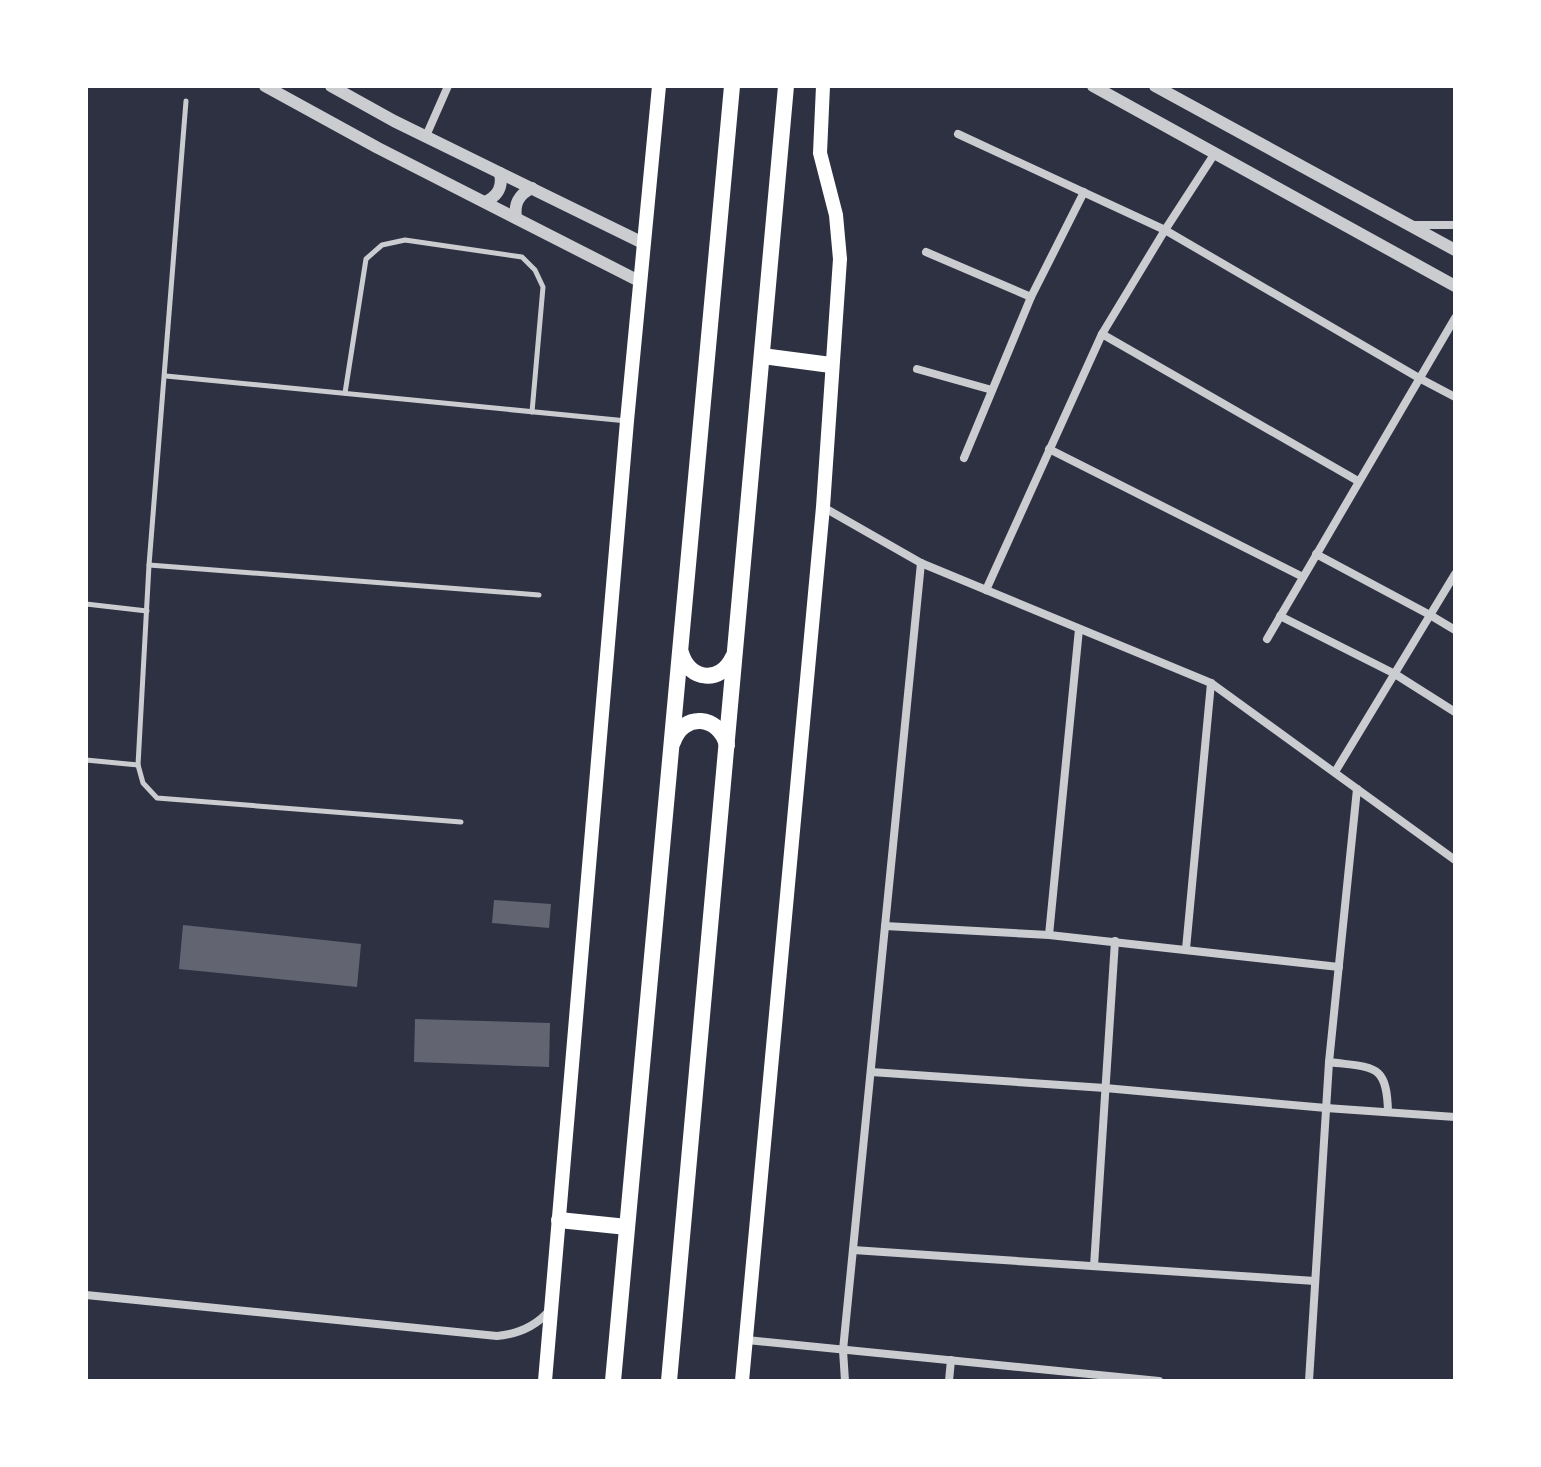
<svg xmlns="http://www.w3.org/2000/svg" width="1541" height="1467" viewBox="0 0 1541 1467" font-family="Roboto,sans-serif">
	<style>
		.building { fill: #626471 }
		.lines { fill: none; stroke-linecap: round; stroke-linejoin: round }
		.service { stroke: #caccd0; stroke-width: 5 }
		.minor { stroke: #caccd0; stroke-width: 8 }
		.tertiary { stroke: #caccd0; stroke-width: 12 }
		.secondary { stroke: #fff; stroke-width: 14 }
		.trunk { stroke: #fff; stroke-width: 16 }
	</style>
	<rect width="100%" height="100%" fill="#2d3142"/>
	<g class="building">
		<path d="M 494,900 L 551,904 L 549,928 L 492,923 Z"/>
		<path d="M 183,925 L 361,944 L 357,987 L 179,969 Z"/>
		<path d="M 415,1019 L 550,1023 L 549,1067 L 414,1062 Z"/>
	</g>
	<g class="lines">
		<g class="service">
			<path d="M 186,101 L 149,565 L 138,765 L 143,783 L 157,798 L 461,822"/>
			<path d="M 166,376 L 627,421"/>
			<path d="M 345,393 L 366,259 L 382,245 L 405,240 L 522,257 L 535,270 L 543,287 L 532,412"/>
			<path d="M 149,565 L 539,595"/>
			<path d="M 86,604 L 147,611"/>
			<path d="M 86,760 L 138,765"/>
		</g>
		<g class="minor">
			<path d="M 958,134 L 1165,230 L 1419,378 L 1455,397"/>
			<path d="M 426,136 L 448,86"/>
			<path d="M 1412,225 L 1455,225"/>
			<path d="M 926,252 L 1031,297"/>
			<path d="M 1102,334 L 1358,481"/>
			<path d="M 917,369 L 992,390"/>
			<path d="M 1049,449 L 1303,577"/>
			<path d="M 964,458 L 1031,297 L 1084,192"/>
			<path d="M 823,507 L 921,563 L 1211,683 L 1455,860"/>
			<path d="M 1316,554 L 1430,615 L 1455,630"/>
			<path d="M 986,590 L 1102,334 L 1165,230 L 1215,153"/>
			<path d="M 1280,616 L 1395,674 L 1455,712"/>
			<path d="M 1267,639 L 1455,318"/>
			<path d="M 1335,772 L 1455,574"/>
			<path d="M 885,926 L 1049,935 L 1339,967"/>
			<path d="M 1049,935 L 1079,629"/>
			<path d="M 1186,949 L 1211,683"/>
			<path d="M 1329,1062 C 1373,1068 1387,1062 1388,1112"/>
			<path d="M 871,1072 L 1105,1088 L 1326,1108 L 1455,1117"/>
			<path d="M 853,1250 L 1315,1281"/>
			<path d="M 1094,1266 L 1115,941"/>
			<path d="M 86,1295 L 497,1336 C 518,1334 535,1327 549,1311"/>
			<path d="M 747,1340 L 1159,1381"/>
			<path d="M 845,1381 L 843,1350 L 921,563"/>
			<path d="M 949,1381 L 951,1360"/>
			<path d="M 1309,1381 L 1329,1062 L 1357,789"/>
		</g>
		<g class="tertiary">
			<path d="M 265,86 L 378,148 L 639,281"/>
			<path d="M 331,86 L 394,121 L 643,243"/>
			<path d="M 1093,86 L 1455,286"/>
			<path d="M 1155,86 L 1455,250"/>
			<path d="M 485,202 C 498,196 503,187 500,173"/>
			<path d="M 516,218 C 514,204 518,195 532,188"/>
		</g>
		<g class="secondary">
			<path d="M 545,1381 L 627,421 L 659,86"/>
			<path d="M 742,1381 L 823,507 L 840,259 L 836,215 L 820,153 L 823,86"/>
		</g>
		<g class="trunk">
			<path d="M 762,356 L 831,365"/>
			<path d="M 681,653 C 689,681 721,684 733,657"/>
			<path d="M 673,742 C 683,712 719,715 727,745"/>
			<path d="M 559,1220 L 627,1227"/>
			<path d="M 613,1381 L 732,86"/>
			<path d="M 669,1381 L 786,86"/>
		</g>
	</g>
	<rect width="1541" height="1467" fill="none" stroke="#ffffff" stroke-width="176"/>
</svg>
